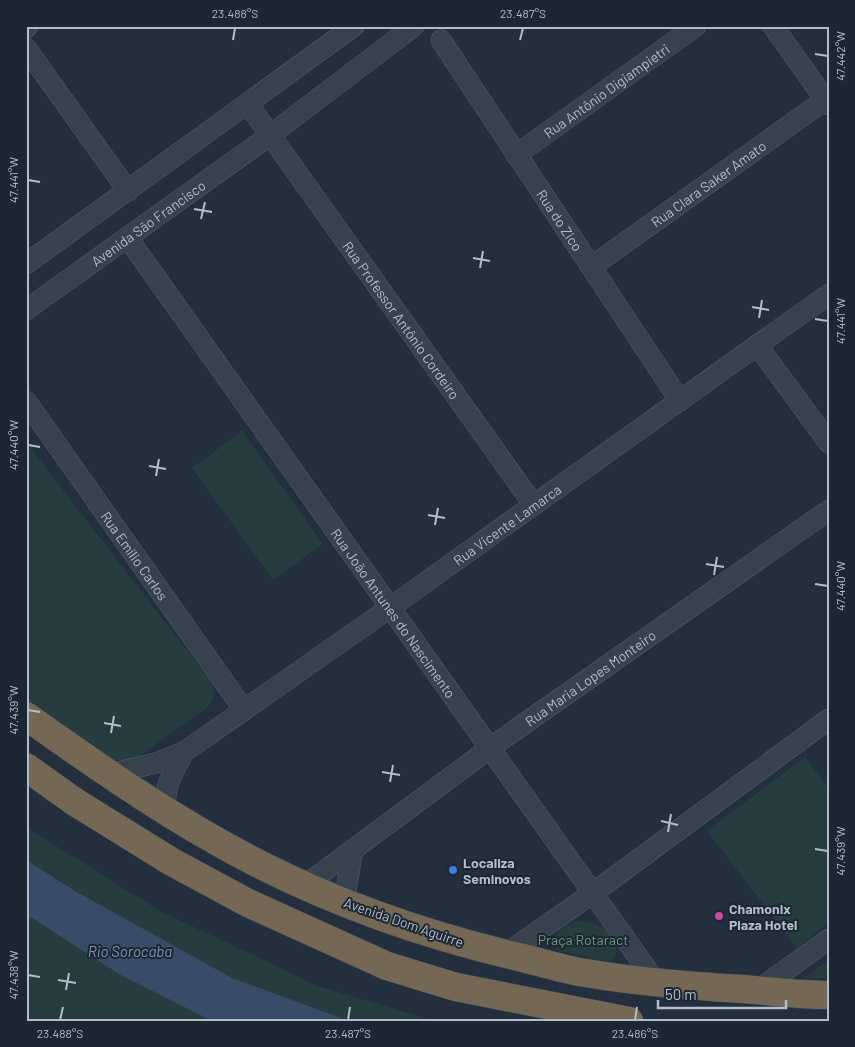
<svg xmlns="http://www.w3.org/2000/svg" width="855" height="1047" viewBox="0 0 855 1047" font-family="Barlow,sans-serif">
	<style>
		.green { fill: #263c3f }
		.water { fill: #394c67 }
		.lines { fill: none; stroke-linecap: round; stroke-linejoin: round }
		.street-casing { stroke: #565f6c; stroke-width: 21 }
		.highway-casing { stroke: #434c59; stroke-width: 29 }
		.street { stroke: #38414e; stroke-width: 20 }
		.highway { stroke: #746855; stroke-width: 28 }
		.ticks { fill: none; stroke: #b4bcc9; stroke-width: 2 }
		.shop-dot { fill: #3f7fe0; stroke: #1d2633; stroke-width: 2 }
		.hotel-dot { fill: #d1479c; stroke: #1d2633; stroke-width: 2 }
		.labels { text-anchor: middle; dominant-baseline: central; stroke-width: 4; stroke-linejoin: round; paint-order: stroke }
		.street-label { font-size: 14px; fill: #b4bcc9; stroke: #1d2633 }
		.poi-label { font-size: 14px; font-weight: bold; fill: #b4bcc9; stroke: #1d2633; text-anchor: start }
		.park-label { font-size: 14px; fill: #6b9a76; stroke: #1d2633 }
		.water-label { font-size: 15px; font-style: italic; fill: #7c92b1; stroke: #1d2633 }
		.neatline { fill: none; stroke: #b4bcc9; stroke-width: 2 }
		.ticks-label { font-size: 12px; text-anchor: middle; fill: #b4bcc9 }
	</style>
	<rect width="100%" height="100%" fill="#242f3e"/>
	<g class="green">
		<path d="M 242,431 L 323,544 L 273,580 L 192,468 Z"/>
		<path d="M 26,442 L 212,683 L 215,695 L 209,706 L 140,756 L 128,760 L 112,760 L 26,700 Z"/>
		<path d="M 805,757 L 829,789 L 829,922 L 797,948 L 707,831 Z"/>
		<path d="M 26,827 L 160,911 L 318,986 L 435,1021 L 26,1021 Z"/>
		<path d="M 577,921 C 599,922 611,929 617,951 L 614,958 L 608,962 L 557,950 C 553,932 561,926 577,921 Z"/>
		<path d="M 829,960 L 829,978 L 804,978 Z"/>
	</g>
	<path class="water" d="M 26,860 L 75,891 L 232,978 L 349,1021 L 212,1021 L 119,974 L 26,914 Z"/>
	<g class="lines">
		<g class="street-casing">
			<g id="street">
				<path d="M 773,26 L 829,105"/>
				<path d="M 26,28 L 28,26"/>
				<path id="s1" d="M 441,40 L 680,401"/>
				<path d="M 26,48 L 128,191"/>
				<path id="s2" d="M 248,104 L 533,504"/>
				<path id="s3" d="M 516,155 L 696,26"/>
				<path id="s4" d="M 127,237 L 651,975 L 665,984"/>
				<path d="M 26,264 L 354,26"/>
				<path id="s5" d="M 591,267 L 825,100"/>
				<path id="s6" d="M 26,310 L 269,136 L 414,26"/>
				<path d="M 757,345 L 829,443"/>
				<path id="s7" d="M 26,401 L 244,710"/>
				<path id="s8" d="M 184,752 L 391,607 L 829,294"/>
				<path d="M 109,774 L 156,763 L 184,752 C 174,771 160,791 168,814"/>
				<path id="s9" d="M 304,886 L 501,740 L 829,510"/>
				<path d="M 344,903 L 353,849"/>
				<path d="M 505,954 L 593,893 L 829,719"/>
				<path d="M 758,990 L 829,939"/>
			</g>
		</g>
		<g class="highway-casing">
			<g id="highway">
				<path d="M 26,716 C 102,770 178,823 261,865 C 344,907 432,937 523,958 C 544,963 565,970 586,973 C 638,982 690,986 742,989 C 771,991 800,995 829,995"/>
				<path d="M 26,767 L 75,802 L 172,862 L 248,903 L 387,966 L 456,987 L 629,1021"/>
			</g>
		</g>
		<use href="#street" class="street"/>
		<use href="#highway" class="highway"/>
	</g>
	<path class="ticks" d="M 233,40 L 235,28M 520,40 L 523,28M 815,54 L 828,56M 28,180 L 40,182M 194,209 L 212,212M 201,219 L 205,202M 473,258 L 490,261M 480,268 L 483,251M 752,307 L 769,310M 759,318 L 762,300M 815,319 L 828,321M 28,445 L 40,447M 149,466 L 166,469M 156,476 L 159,459M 428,515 L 445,518M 435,525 L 438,508M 706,564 L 724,567M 714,575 L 717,557M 815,584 L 828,586M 28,710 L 40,712M 104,723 L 121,726M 111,733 L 114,716M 382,772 L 400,775M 390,782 L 393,765M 661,821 L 678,825M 668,832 L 671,814M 815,849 L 828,851M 28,975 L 40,977M 58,980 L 76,983M 66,990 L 69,973M 60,1020 L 63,1007M 348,1020 L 350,1007M 635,1020 L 637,1007"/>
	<circle class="shop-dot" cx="453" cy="870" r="5"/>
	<circle class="hotel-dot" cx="719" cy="916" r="5"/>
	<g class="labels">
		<g class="street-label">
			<text stroke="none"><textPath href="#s3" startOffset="111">Rua Antônio Digiampietri</textPath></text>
			<text stroke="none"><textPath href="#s5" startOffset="144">Rua Clara Saker Amato</textPath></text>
			<text stroke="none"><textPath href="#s1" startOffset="216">Rua do Zico</textPath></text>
			<text stroke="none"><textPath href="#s6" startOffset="150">Avenida São Francisco</textPath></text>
			<text stroke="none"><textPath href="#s2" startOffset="265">Rua Professor Antônio Cordeiro</textPath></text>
			<text stroke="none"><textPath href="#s8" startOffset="395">Rua Vicente Lamarca</textPath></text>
			<text stroke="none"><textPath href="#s7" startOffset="189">Rua Emílio Carlos</textPath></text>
			<text stroke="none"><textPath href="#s4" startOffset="461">Rua João Antunes do Nascimento</textPath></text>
			<text stroke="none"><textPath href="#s9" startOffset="354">Rua Maria Lopes Monteiro</textPath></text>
			<text transform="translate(404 922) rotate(19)">Avenida Dom Aguirre</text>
		</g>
		<g class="poi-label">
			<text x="463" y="862">Localiza<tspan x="463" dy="16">Seminovos</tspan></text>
			<text x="729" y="908">Chamonix<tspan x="729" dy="16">Plaza Hotel</tspan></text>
		</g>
		<g class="park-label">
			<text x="583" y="939">Praça Rotaract</text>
		</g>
		<g class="water-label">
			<text x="130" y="951">Rio Sorocaba</text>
		</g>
	</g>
	<rect width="855" height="1047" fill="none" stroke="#1d2633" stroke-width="55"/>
	<path d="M658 1000v8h128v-8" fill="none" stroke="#b4bcc9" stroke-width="2.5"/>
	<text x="665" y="1000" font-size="15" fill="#b4bcc9" stroke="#1d2633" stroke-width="4" paint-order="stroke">50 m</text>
	<rect x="28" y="28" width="800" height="992" class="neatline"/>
	<g class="ticks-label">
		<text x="235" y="18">23.488°S</text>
		<text x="523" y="18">23.487°S</text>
		<text transform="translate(841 56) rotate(-90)" y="4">47.442°W</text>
		<text transform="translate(14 180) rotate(-90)" y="4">47.441°W</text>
		<text transform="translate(841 321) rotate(-90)" y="4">47.441°W</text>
		<text transform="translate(14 445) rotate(-90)" y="4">47.440°W</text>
		<text transform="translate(841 586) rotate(-90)" y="4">47.440°W</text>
		<text transform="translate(14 710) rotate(-90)" y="4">47.439°W</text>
		<text transform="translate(841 851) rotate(-90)" y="4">47.439°W</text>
		<text transform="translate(14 975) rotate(-90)" y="4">47.438°W</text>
		<text x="60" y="1038">23.488°S</text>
		<text x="348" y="1038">23.487°S</text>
		<text x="635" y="1038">23.486°S</text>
	</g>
</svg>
